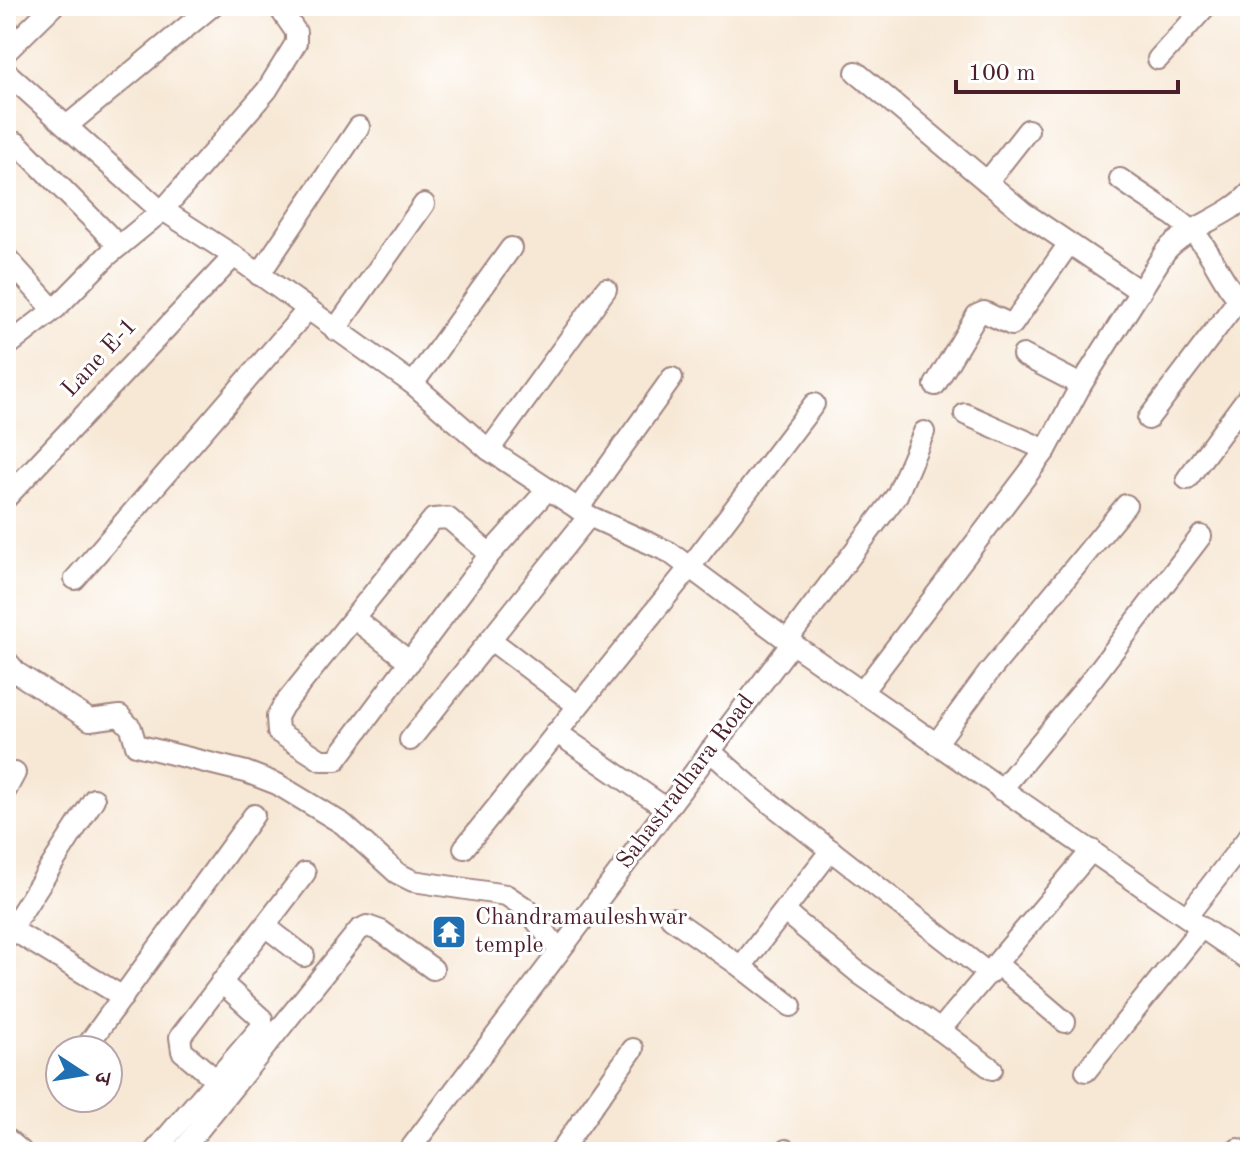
<svg xmlns="http://www.w3.org/2000/svg" width="1256" height="1158" viewBox="0 0 1256 1158" font-family="'Old Standard TT','Noto Serif Devanagari',serif">
	<style>
		.lines { fill: none; stroke-linecap: round; stroke-linejoin: round }
		.minor-casing { stroke: #a08480; stroke-width: 24 }
		.major-casing { stroke: #a08480; stroke-width: 28 }
		.minor { stroke: #fff; stroke-width: 20 }
		.major { stroke: #fff; stroke-width: 24 }
		.labels { text-anchor: middle; dominant-baseline: central; stroke-width: 6; stroke-linejoin: round; paint-order: stroke }
		.street-label { font-size: 24px; fill: #4a1f2b; stroke: #fff }
		.poi-label { font-size: 24px; fill: #4a1f2b; stroke: #fff; text-anchor: start }
	</style>
	<rect width="100%" height="100%" fill="#fff"/>
	<filter id="ink" filterUnits="userSpaceOnUse"><feTurbulence type="fractalNoise" baseFrequency=".0125" numOctaves="2"/><feDisplacementMap in="SourceGraphic" scale="16" xChannelSelector="R" yChannelSelector="G"/><feConvolveMatrix kernelMatrix="1 2 1 2 8 2 1 2 1" color-interpolation-filters="sRGB"/></filter>
	<filter id="wash" filterUnits="userSpaceOnUse"><feTurbulence type="fractalNoise" baseFrequency=".006" numOctaves="4" result="noise"/><feDisplacementMap in="SourceGraphic" scale="32" xChannelSelector="R" yChannelSelector="G"/><feGaussianBlur stdDeviation="1.8" result="paint"/><feColorMatrix in="noise" values="0 0 0 0 0 0 0 0 0 0 0 0 0 0 0 0 0 1.4 0 .05"/><feComposite in="paint" operator="in"/></filter>
	<g filter="url(#wash)">
		<rect width="100%" height="100%" fill="#f7e8d5"/>
	</g>
	<g filter="url(#ink)">
		<g class="lines">
			<g class="minor-casing">
				<g id="minor">
					<path d="M 6,52 L 53,6"/>
					<path d="M 1158,59 L 1206,6"/>
					<path d="M 6,72 L 161,211"/>
					<path d="M 856,72 L 1023,212 L 1141,292"/>
					<path d="M 68,125 L 212,6"/>
					<path d="M 17,143 L 119,246"/>
					<path d="M 1120,179 C 1143,196 1170,211 1191,230 C 1214,252 1222,288 1250,310"/>
					<path d="M 987,182 L 1028,130"/>
					<path d="M 163,210 L 234,256 L 413,384 L 489,450 L 589,516 L 669,552 L 787,640 L 1250,961"/>
					<path d="M 6,257 L 53,309"/>
					<path d="M 259,275 L 359,127"/>
					<path d="M 335,330 L 424,204"/>
					<path d="M 6,347 L 56,308 L 107,256 L 163,210 L 267,90 L 296,43 L 296,32 L 278,6"/>
					<path d="M 1023,355 L 1081,385"/>
					<path d="M 413,384 L 511,248"/>
					<path d="M 935,385 L 977,315 L 984,312 L 1012,325 L 1068,245"/>
					<path d="M 965,414 L 1046,450"/>
					<path d="M 1148,419 L 1238,300"/>
					<path d="M 489,450 L 606,289"/>
					<path d="M 1187,479 L 1250,394"/>
					<path d="M 6,498 L 234,256"/>
					<path d="M 578,509 L 672,378"/>
					<path d="M 490,554 L 448,518 L 433,519 L 283,706 L 277,717 L 278,732 L 321,760 L 336,760 L 490,554 L 548,489"/>
					<path d="M 75,579 L 308,309"/>
					<path d="M 355,619 L 410,662"/>
					<path d="M 491,640 L 577,705"/>
					<path d="M 787,640 L 897,495 L 924,432"/>
					<path d="M 6,660 L 17,673 L 90,720 L 120,716 L 131,728 L 136,745 L 246,772 L 277,784 L 343,824 L 397,873 L 413,881 L 506,895 L 527,909 L 559,950"/>
					<path d="M 862,692 L 1046,450 L 1081,385 L 1165,252 C 1187,226 1226,219 1250,193"/>
					<path d="M 556,732 L 667,809"/>
					<path d="M 410,740 L 589,516"/>
					<path d="M 936,744 L 989,672 L 1126,505"/>
					<path d="M 710,751 L 760,795 L 989,974"/>
					<path d="M 6,790 L 15,773"/>
					<path d="M 1001,790 L 1082,692 L 1201,536"/>
					<path d="M 464,848 L 690,567 L 814,404"/>
					<path d="M 785,912 L 860,974 L 940,1030 L 1092,850"/>
					<path d="M 1187,916 L 1250,835"/>
					<path d="M 671,918 L 737,964 L 743,964 L 831,850"/>
					<path d="M 265,926 L 304,956"/>
					<path d="M 11,929 L 123,997"/>
					<path d="M 6,937 L 94,799"/>
					<path d="M 737,964 L 791,1006"/>
					<path d="M 998,965 L 1065,1022"/>
					<path d="M 940,1030 L 992,1069"/>
					<path d="M 84,1050 L 254,815"/>
					<path d="M 1086,1071 L 1201,928"/>
					<path d="M 215,1079 L 182,1051 L 180,1037 L 305,873"/>
					<path d="M 154,1152 L 262,1026 L 262,1019 L 221,982"/>
					<path d="M 181,1152 L 359,930 L 367,926 L 381,931 L 433,969"/>
					<path d="M 408,1152 L 792,643"/>
					<path d="M 560,1152 L 633,1049"/>
					<path d="M 784,1152 L 786,1150"/>
					<path d="M 1236,1152 L 1238,1149"/>
				</g>
			</g>
			<g class="major-casing">
				<path id="major" d="M 6,1141 L 19,1152"/>
			</g>
			<use href="#minor" class="minor"/>
			<use href="#major" class="major"/>
		</g>
	</g>
	<defs>
		<g id="temple-square" transform="scale(1.8)"><rect x="-9" y="-9" width="18" height="18" rx="4" fill="#1f6fb2" stroke="#fff"/><path d="M0-6L5-2H3V0L6.5 2.5H4V6H1.5V3h-3V6H-4V2.5H-6.5L-3 0V-2H-5Z" fill="#fff"/></g>
	</defs>
	<g fill-rule="evenodd">
		<use href="#temple-square" x="449" y="932"/>
	</g>
	<g class="labels">
		<g class="street-label">
			<text transform="translate(100 358) rotate(-47)">Lane E-1</text>
			<text transform="translate(686 782) rotate(-53)">Sahastradhara Road</text>
		</g>
		<g class="poi-label">
			<text x="475" y="918">Chandramauleshwar<tspan x="475" dy="28">temple</tspan></text>
		</g>
	</g>
	<rect width="1256" height="1158" fill="none" stroke="#fff" stroke-width="32"/>
	<g transform="translate(84 1074) rotate(102)"><circle r="38" fill="#ffffff" stroke="#b7a5aa" stroke-width="2"/>
	<path d="M0-6L14 30L0 20L-14 30Z" fill="#1f6fb2"/>
	<text y="-12" font-size="22" font-weight="bold" text-anchor="middle" fill="#4a1f2b">उ</text>
	</g>
	<path d="M956 80v12h222v-12" fill="none" stroke="#4a1f2b" stroke-width="4"/>
	<text x="968" y="80" font-size="24" fill="#4a1f2b" stroke="#ffffff" stroke-width="6" paint-order="stroke">100 m</text>
</svg>
